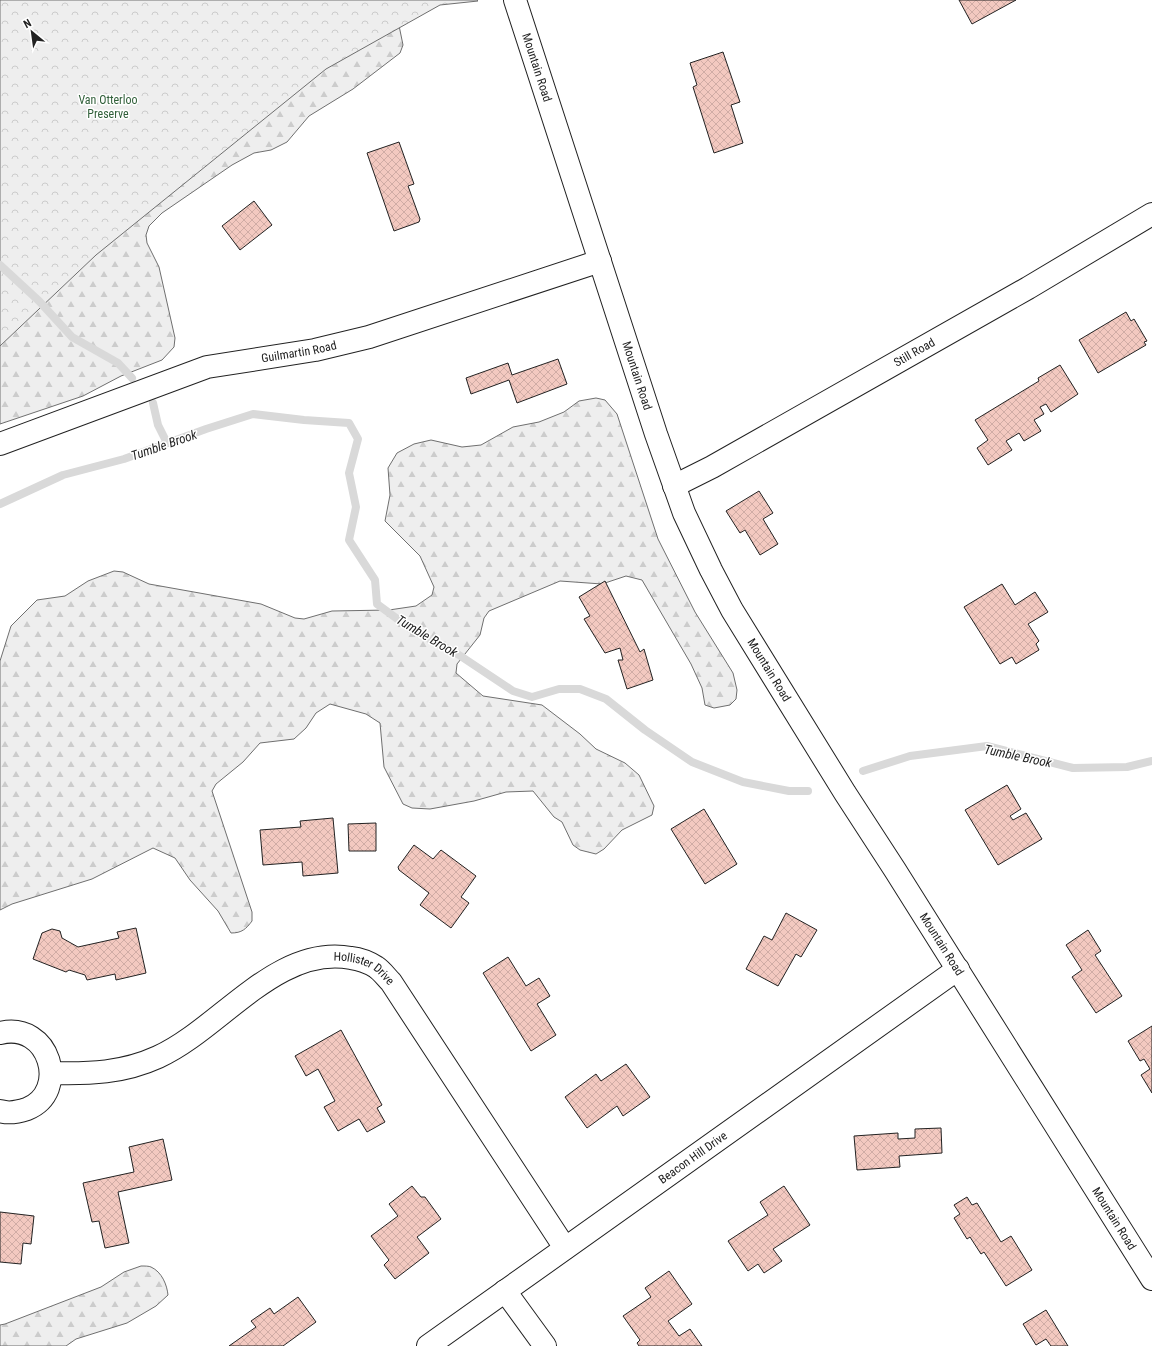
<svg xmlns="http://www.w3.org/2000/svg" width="1152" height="1346" viewBox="0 0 1152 1346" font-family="'Roboto Condensed',sans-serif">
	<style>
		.forest { fill: url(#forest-firs); stroke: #6f6f6f }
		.park { fill: url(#park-crowns); stroke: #6f6f6f }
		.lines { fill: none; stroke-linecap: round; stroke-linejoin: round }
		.stream { stroke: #d9d9d9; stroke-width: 8 }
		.building { fill: url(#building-cross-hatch); stroke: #222 }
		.minor-casing { stroke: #222; stroke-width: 24 }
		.tertiary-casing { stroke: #222; stroke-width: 24 }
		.secondary-casing { stroke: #222; stroke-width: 24 }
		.minor { stroke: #fff; stroke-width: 22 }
		.tertiary { stroke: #fff; stroke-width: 22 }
		.secondary { stroke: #fff; stroke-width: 22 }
		.labels { text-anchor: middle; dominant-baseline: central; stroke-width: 3; stroke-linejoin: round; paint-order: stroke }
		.street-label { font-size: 12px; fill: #222; stroke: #fff }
		.park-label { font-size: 12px; fill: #2f5e38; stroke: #fff }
		.water-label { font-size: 13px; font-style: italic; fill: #222; stroke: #fff }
	</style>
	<defs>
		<pattern id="forest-firs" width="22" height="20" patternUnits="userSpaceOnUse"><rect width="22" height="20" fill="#eee"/><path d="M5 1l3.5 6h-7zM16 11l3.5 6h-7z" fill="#ccc"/></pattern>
		<pattern id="park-crowns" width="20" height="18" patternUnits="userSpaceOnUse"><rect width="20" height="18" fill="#eee"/><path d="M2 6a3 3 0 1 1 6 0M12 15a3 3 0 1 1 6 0" fill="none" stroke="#ccc"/></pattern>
		<pattern id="building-cross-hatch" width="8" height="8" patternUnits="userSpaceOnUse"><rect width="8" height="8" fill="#f3c9c0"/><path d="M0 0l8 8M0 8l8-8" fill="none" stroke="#d0aca5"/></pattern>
	</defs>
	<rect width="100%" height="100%" fill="#fff"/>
	<g class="forest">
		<path d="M 0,0 L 395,6 L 403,45 L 400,53 L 353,89 L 309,116 L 287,142 L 271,150 L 254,153 L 232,165 L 162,213 L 149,226 L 146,235 L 147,243 L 159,267 L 175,338 L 174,347 L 162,360 L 121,376 L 83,396 L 0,424 Z"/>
		<path d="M 596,398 L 605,400 L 617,414 L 658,539 L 695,612 L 733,673 L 737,690 L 736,699 L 730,705 L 714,708 L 705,705 L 702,688 L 691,664 L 642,580 L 626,576 L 602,584 L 560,581 L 489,611 L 484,618 L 480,635 L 457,664 L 456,673 L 483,696 L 542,705 L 580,734 L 596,749 L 625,763 L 639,775 L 654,806 L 652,815 L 622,830 L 604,849 L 596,854 L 580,850 L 573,845 L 562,822 L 554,817 L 533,791 L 506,792 L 474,801 L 430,809 L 412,808 L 403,804 L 384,767 L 380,723 L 366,714 L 330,704 L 316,713 L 306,728 L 294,739 L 260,743 L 243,762 L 216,784 L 212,791 L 252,912 L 252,921 C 246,929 242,933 231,933 L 218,911 L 190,880 L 175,858 L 153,848 L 92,879 L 12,904 L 0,910 L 0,661 L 11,626 L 37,600 L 65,596 L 88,581 L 114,571 L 123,572 L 149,584 L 261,604 L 295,618 L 304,619 L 332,611 L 389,610 L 416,606 L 432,595 L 434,587 L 420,556 L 385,521 L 390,495 L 388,468 L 397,453 L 414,444 L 431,440 L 462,447 L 481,445 L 513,427 L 539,422 L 564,412 L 579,401 Z"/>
		<path d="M 141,1266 C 145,1266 149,1266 151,1267 C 162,1272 167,1285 168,1295 L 156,1306 L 127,1323 L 76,1339 L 66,1346 L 0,1346 L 0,1325 L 5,1324 L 101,1287 L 124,1272 Z"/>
	</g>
	<path class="park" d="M 0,0 L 477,0 L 478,1 L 440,5 L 326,69 L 96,255 L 0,346 Z"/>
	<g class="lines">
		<g class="stream">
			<path d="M 0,265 L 39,301 L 72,337 L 118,363 L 132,378"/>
			<path d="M 153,403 L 158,425 L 167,443"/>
			<path d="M 0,504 L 63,475 L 124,459 L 206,429 L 253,414 L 304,420 L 349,423 L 358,439 L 349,473 L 356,507 L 349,540 L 375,580 L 377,604 L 411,629 L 459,655 L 513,691 L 532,697 L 559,689 L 580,689 L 606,699 L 645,730 L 692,762 L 743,782 L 789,791 L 808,791"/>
			<path d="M 863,771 L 910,756 L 987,746 L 1073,768 L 1127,767 L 1152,761"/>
		</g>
	</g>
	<g class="building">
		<path d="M 959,0 L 1016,0 L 972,24 Z"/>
		<path d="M 723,52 L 740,102 L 731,105 L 743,143 L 714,153 L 693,87 L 697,85 L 690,63 Z"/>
		<path d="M 399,142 L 414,184 L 408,186 L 420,219 L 419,222 L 394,231 L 367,153 Z"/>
		<path d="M 254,201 L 272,225 L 240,250 L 222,226 Z"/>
		<path d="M 1126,312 L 1131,321 L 1134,319 L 1147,341 L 1144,342 L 1146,345 L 1098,373 L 1079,340 Z"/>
		<path d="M 558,359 L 567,384 L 517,403 L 509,380 L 471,394 L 466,378 L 508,363 L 512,375 Z"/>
		<path d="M 1060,365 L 1078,394 L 1051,412 L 1046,404 L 1040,407 L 1044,414 L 1034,420 L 1041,431 L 1024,441 L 1019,433 L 1006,441 L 1012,450 L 988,465 L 977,448 L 988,440 L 975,420 L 1039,381 L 1038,378 Z"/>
		<path d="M 759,491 L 773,513 L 763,519 L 778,544 L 760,555 L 745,530 L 740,533 L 726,511 Z"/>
		<path d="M 605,581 L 640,652 L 644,649 L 653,680 L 627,689 L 618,660 L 623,660 L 620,648 L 605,653 L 584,619 L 590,616 L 579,597 Z"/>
		<path d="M 1002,584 L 1015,605 L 1035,592 L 1048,612 L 1028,624 L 1039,641 L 1036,644 L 1039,650 L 1016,664 L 1012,657 L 1000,664 L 964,607 Z"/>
		<path d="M 1007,785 L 1021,809 L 1010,816 L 1013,820 L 1026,813 L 1042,839 L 998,865 L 965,810 Z"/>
		<path d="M 704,809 L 737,864 L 705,884 L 671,829 Z"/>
		<path d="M 333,818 L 338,873 L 303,876 L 302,862 L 263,865 L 260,830 L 301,827 L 300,821 Z"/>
		<path d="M 376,823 L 376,851 L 349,851 L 348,824 Z"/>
		<path d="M 414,845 L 433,859 L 441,850 L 476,876 L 461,897 L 469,903 L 451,928 L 420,905 L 429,893 L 399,870 L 398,867 Z"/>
		<path d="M 786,913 L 817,930 L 801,957 L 796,954 L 778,986 L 746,969 L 764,936 L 772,940 Z"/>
		<path d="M 136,928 L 146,973 L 116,980 L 115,974 L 87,980 L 85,975 L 69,970 L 66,972 L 33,959 L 42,933 L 52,929 L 60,931 L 62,938 L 78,947 L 119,938 L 117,932 Z"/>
		<path d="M 1088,930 L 1101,951 L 1095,955 L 1122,996 L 1096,1013 L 1072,977 L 1082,970 L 1066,945 Z"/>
		<path d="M 508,957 L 526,986 L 539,978 L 550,996 L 537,1004 L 556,1035 L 531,1051 L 483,973 Z"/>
		<path d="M 1152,1026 L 1152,1093 L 1141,1075 L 1150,1069 L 1144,1059 L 1140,1061 L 1128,1041 Z"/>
		<path d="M 341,1030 L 382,1105 L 377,1108 L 385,1122 L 367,1132 L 359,1119 L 338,1131 L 324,1107 L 335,1101 L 318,1069 L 306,1076 L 295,1056 Z"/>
		<path d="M 626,1064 L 650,1097 L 623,1116 L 617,1106 L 587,1128 L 565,1097 L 596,1074 L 601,1081 Z"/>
		<path d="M 941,1128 L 942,1153 L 899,1156 L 900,1167 L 857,1170 L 854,1136 L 898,1133 L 898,1139 L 915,1138 L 915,1129 Z"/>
		<path d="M 163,1139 L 172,1180 L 118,1192 L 129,1243 L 105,1248 L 99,1221 L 92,1222 L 83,1183 L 134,1172 L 129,1147 Z"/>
		<path d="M 412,1186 L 421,1197 L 425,1197 L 441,1219 L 417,1237 L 429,1253 L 395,1279 L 384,1265 L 389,1260 L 371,1236 L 398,1216 L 389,1204 Z"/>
		<path d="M 784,1186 L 810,1225 L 773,1249 L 782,1261 L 764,1273 L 758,1264 L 748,1271 L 728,1241 L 768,1215 L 760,1202 Z"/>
		<path d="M 967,1197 L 972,1205 L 977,1203 L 1001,1242 L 1011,1236 L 1032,1270 L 1006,1286 L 984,1252 L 981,1254 L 970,1237 L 967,1239 L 954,1218 L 960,1214 L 954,1205 Z"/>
		<path d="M 0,1212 L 34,1216 L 31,1244 L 23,1243 L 21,1264 L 0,1262 Z"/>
		<path d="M 669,1271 L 692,1304 L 668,1321 L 679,1336 L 690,1329 L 702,1346 L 639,1346 L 637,1343 L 640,1340 L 623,1316 L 651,1297 L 645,1288 Z"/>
		<path d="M 298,1297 L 316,1322 L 283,1346 L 229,1346 L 256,1327 L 251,1321 L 270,1308 L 274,1314 Z"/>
		<path d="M 1046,1310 L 1068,1346 L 1051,1346 L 1046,1339 L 1036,1345 L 1023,1324 Z"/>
	</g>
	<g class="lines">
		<g class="minor-casing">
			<g id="minor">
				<path id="s1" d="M 0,444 L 207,367 L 315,350 L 369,337 L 600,261"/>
				<path d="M 0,1033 C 50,1021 70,1092 27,1109 C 18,1112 9,1114 0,1111"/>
				<path id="s2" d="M 51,1073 C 90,1074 123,1073 158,1057 C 220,1029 277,944 351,958 C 360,959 368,962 376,967 C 382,971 386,977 391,982 L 565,1248"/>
				<path d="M 505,1291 L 545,1346"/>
				<path id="s3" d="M 428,1346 L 958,969"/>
			</g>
		</g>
		<g class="tertiary-casing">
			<g id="tertiary">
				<path id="s4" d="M 674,486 L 712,467 L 1028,288 L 1152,214"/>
			</g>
		</g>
		<g class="secondary-casing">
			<g id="secondary">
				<path id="s5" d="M 515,0 L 656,434 L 684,513 L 711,570 L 732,610 L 845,793 L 895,870 L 1152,1279"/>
			</g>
		</g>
		<use href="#minor" class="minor"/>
		<use href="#tertiary" class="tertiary"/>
		<use href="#secondary" class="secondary"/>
	</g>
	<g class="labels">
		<g class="street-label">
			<text stroke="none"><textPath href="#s5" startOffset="71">Mountain Road</textPath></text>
			<text stroke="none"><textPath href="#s1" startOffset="314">Guilmartin Road</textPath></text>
			<text stroke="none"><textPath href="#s4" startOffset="275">Still Road</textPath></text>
			<text stroke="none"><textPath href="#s5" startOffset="395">Mountain Road</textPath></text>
			<text stroke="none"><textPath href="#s5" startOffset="719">Mountain Road</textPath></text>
			<text stroke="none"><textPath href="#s5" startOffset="1043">Mountain Road</textPath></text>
			<text stroke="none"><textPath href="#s2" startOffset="348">Hollister Drive</textPath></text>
			<text stroke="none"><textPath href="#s3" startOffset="325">Beacon Hill Drive</textPath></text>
			<text stroke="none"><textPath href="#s5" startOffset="1367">Mountain Road</textPath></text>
		</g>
		<g class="park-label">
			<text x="108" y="100">Van Otterloo<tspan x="108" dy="14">Preserve</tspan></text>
		</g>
		<g class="water-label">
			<text transform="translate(164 445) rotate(-19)">Tumble Brook</text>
			<text transform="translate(427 636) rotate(31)">Tumble Brook</text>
			<text transform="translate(1018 756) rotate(12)">Tumble Brook</text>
		</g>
	</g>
	<g transform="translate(32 32) rotate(331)" stroke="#ffffff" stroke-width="3" paint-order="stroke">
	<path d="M0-3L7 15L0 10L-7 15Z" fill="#222222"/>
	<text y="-6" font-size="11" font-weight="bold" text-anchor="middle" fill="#222222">N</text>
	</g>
</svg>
